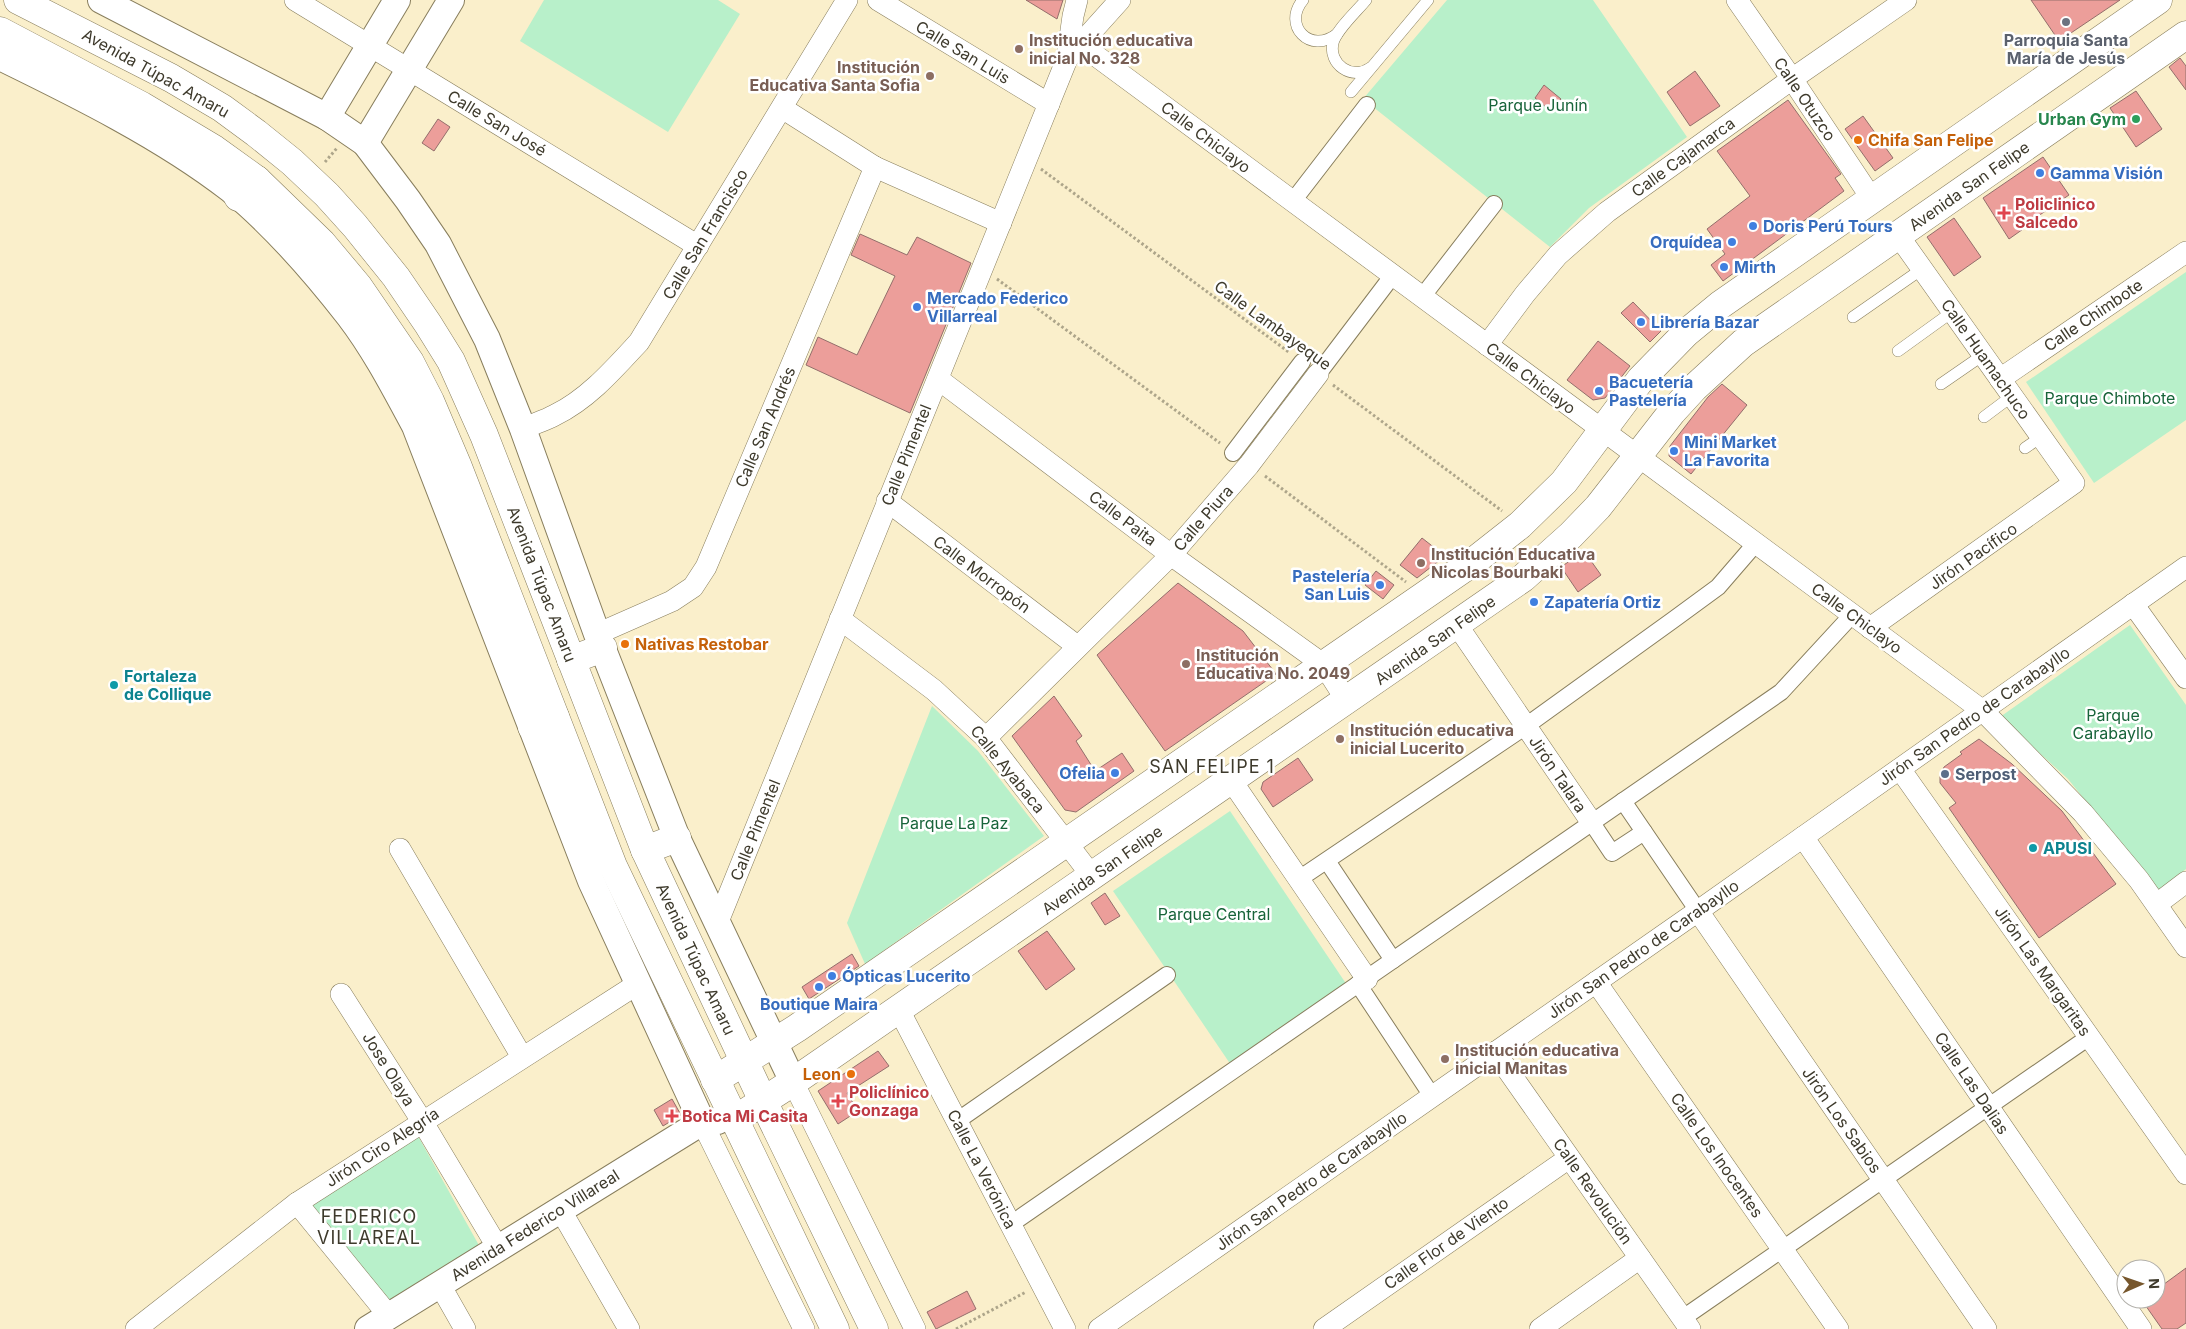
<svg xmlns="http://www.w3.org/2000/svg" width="2186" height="1329" viewBox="0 0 2186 1329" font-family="Inter,sans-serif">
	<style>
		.green { fill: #b8f0ca }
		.building { fill: #ec9e9a; stroke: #936e6b }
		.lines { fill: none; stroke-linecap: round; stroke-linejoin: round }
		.service-casing { stroke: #887e5d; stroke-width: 12 }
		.pedestrian-casing { stroke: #887e5d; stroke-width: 18 }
		.minor-casing { stroke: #887e5d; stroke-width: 22 }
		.tertiary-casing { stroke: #887e5d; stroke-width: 28 }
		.secondary-casing { stroke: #887e5d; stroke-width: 29 }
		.trunk-casing { stroke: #887e5d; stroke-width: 29 }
		.path { stroke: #ada58a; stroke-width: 3; stroke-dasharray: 2.5 2.5; stroke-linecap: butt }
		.service { stroke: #fff; stroke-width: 11 }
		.pedestrian { stroke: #fff; stroke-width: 16 }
		.minor { stroke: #fff; stroke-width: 21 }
		.tertiary { stroke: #fff; stroke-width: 26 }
		.secondary { stroke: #fff; stroke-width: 28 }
		.trunk { stroke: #fff; stroke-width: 28 }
		.worship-dot { fill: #6b7280; stroke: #fff; stroke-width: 2 }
		.education-dot { fill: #8d6e63; stroke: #fff; stroke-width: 2 }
		.leisure-dot { fill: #2e9e5b; stroke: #fff; stroke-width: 2 }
		.food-dot { fill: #e8710a; stroke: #fff; stroke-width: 2 }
		.shop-dot { fill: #3f7fe0; stroke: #fff; stroke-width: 2 }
		.health-dot { fill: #e0444e; stroke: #fff; stroke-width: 2 }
		.culture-dot { fill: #0f9aa8; stroke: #fff; stroke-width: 2 }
		.service-dot { fill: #5c6f8a; stroke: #fff; stroke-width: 2 }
		.labels { text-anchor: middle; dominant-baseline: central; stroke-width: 5; stroke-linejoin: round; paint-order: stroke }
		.education-label { font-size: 16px; font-weight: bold; fill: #785e54; stroke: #fff; text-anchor: start }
		.worship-label { font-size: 16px; font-weight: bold; fill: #5b616d; stroke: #fff }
		.street-label { font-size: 16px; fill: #3e3a2c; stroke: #fff }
		.park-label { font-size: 16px; fill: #18643a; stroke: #fff }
		.leisure-label { font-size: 16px; font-weight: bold; fill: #27864d; stroke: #fff; text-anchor: end }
		.food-label { font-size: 16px; font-weight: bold; fill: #c56008; stroke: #fff; text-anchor: start }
		.shop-label { font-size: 16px; font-weight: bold; fill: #366cbe; stroke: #fff; text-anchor: start }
		.health-label { font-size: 16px; font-weight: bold; fill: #be3a42; stroke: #fff; text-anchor: start }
		.culture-label { font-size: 16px; font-weight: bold; fill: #0d838f; stroke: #fff; text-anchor: start }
		.service-label { font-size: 16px; font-weight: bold; fill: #4e5e75; stroke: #fff; text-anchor: start }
		.neighbourhood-label { font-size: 18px; letter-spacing: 1px; fill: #3e3a2c; stroke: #fff }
	</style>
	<rect width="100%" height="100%" fill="#faefcb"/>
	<g class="green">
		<path d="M 544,0 L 718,0 L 740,14 L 668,132 L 520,41 Z"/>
		<path d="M 1447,0 L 1593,0 L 1687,137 L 1589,208 L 1550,247 L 1363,99 Z"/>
		<path d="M 2186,272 L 2186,420 L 2094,483 L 2026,382 Z"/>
		<path d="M 2130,625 L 2186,705 L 2186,869 L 2158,891 L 2068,779 L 2000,717 Z"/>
		<path d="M 932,706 L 978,751 L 1044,836 L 865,964 L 847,923 Z"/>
		<path d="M 1230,811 L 1349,988 L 1233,1068 L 1113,891 Z"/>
		<path d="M 418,1136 L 481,1249 L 392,1304 L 311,1206 Z"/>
	</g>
	<g class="building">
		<path d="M 1026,0 L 1063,0 L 1057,19 Z"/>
		<path d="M 2031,0 L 2120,0 L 2059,41 Z"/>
		<path d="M 2180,58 L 2186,66 L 2186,90 L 2169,67 Z"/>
		<path d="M 1695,71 L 1720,106 L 1690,126 L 1667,92 Z"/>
		<path d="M 1544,85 L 1561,99 L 1552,112 L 1535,98 Z"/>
		<path d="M 2136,91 L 2162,129 L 2136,147 L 2110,108 Z"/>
		<path d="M 1788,100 L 1841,174 L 1835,178 L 1844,191 L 1723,281 L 1711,265 L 1725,254 L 1707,229 L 1750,196 L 1717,151 Z"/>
		<path d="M 1863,116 L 1893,158 L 1875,171 L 1845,129 Z"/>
		<path d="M 438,119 L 450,127 L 434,151 L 422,143 Z"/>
		<path d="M 2043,157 L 2069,195 L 2025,225 L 2026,227 L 2009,239 L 1983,198 Z"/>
		<path d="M 1954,218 L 1981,257 L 1954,276 L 1927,237 Z"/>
		<path d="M 860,234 L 907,255 L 917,237 L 971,263 L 910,413 L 806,365 L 818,337 L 857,355 L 895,276 L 851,255 Z"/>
		<path d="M 1633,302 L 1661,331 L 1650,342 L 1621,313 Z"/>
		<path d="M 1598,341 L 1630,366 L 1605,398 L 1593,400 L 1567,380 Z"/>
		<path d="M 1722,384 L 1747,405 L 1691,474 L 1669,456 L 1670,446 L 1708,397 Z"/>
		<path d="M 1422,538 L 1445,556 L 1417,578 L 1400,565 Z"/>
		<path d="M 1584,551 L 1601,575 L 1578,592 L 1561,567 Z"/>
		<path d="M 1376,571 L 1394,585 L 1383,599 L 1365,585 Z"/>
		<path d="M 1178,583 L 1243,631 L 1276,674 L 1165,751 L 1097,655 Z"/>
		<path d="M 1054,696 L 1082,736 L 1076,741 L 1095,771 L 1122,753 L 1134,771 L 1076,812 L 1065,810 L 1012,736 Z"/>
		<path d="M 1979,739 L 2012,764 L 2062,811 L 2116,884 L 2039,938 L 1949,808 L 1956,803 L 1940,783 L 1940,777 L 1944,767 L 1962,754 L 1960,752 Z"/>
		<path d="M 1298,758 L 1313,780 L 1273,807 L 1261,789 L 1263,782 Z"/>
		<path d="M 1105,893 L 1120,916 L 1105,925 L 1091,903 Z"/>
		<path d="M 1047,931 L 1075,969 L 1046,990 L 1018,951 Z"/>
		<path d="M 852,954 L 859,966 L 809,999 L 802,987 Z"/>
		<path d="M 878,1051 L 889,1066 L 847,1093 L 858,1111 L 838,1124 L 818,1091 Z"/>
		<path d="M 672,1099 L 681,1115 L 663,1126 L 654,1110 Z"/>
		<path d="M 2186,1268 L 2186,1323 L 2177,1329 L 2162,1329 L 2141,1299 L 2156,1299 L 2156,1290 Z"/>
		<path d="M 967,1291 L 976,1309 L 936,1329 L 927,1312 Z"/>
	</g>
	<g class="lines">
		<g class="service-casing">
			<g id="service">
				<path d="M 1303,0 C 1282,25 1310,55 1337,34"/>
				<path d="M 1366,0 C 1357,11 1336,30 1333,43 C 1328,64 1352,81 1370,68"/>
				<path d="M 1351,92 L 1428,0"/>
				<path d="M 1853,317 L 1922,269"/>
				<path d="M 1898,351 L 1952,312"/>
				<path d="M 1941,384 L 1983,355"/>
				<path d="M 1984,417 L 2012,396"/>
				<path d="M 2025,448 L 2041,437"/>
			</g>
		</g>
		<g class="pedestrian-casing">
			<g id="pedestrian">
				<path d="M 1293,201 L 1367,105"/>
				<path d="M 1422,297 L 1494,204"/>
				<path d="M 1318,374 L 1393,275"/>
				<path d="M 1233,453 L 1302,362"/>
				<path d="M 1623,801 L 1698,911"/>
				<path d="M 1592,823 L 1612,853 L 1644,832"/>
				<path d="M 1327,861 L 1393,960"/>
				<path d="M 1299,879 L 1526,726 L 1673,620 L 1718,587 L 1756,543"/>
				<path d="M 1358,984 L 1432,1096"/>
				<path d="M 957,1121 L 1167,975"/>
				<path d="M 1011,1224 L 1781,692 L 1852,615"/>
				<path d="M 1683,1318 L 2089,1037"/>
			</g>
		</g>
		<g class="minor-casing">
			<g id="minor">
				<path d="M 295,0 L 698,246"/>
				<path d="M 878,0 L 1049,104"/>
				<path d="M 1737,0 L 1792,79 L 1872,199"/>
				<path d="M 1080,44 L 1983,711 L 2083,813 L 2139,880 L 2186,947"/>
				<path d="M 1067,59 L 1073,16 L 1077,0"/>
				<path d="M 782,108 L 875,167 L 1001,223"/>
				<path d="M 1487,345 L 1525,294 L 1558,255 L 1607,212 L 1792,79 L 1906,0"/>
				<path d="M 938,379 L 1171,555 L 1324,665 L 1347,701"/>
				<path d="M 2000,379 L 2186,252"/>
				<path d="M 523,429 C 533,424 544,421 555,415 C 588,399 614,369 639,342 L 847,0"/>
				<path d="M 887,501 L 1077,646"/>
				<path d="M 2133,604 L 2186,678"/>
				<path d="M 840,619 L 934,690 L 986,738 L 1092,876"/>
				<path d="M 1457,625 L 1592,823"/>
				<path d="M 1870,628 L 2074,483 L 1898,235"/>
				<path d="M 597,634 L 672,601 L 693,587 L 706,567 L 875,167"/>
				<path d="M 986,738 L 1171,555 L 1249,465 L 1318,374"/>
				<path d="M 1900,769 L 2186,1174"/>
				<path d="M 1231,780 L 1367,979"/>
				<path d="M 1803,837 L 2141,1329"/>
				<path d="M 400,849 L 522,1057"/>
				<path d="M 2157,904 L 2186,882"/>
				<path d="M 1698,911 L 1986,1329"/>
				<path d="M 717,924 L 1067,59 L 1120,0"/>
				<path d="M 1596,982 L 1838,1329"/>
				<path d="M 341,994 L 422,1121 L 498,1248"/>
				<path d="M 899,1010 L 1065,1329"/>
				<path d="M 1495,1052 L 1690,1329"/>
				<path d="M 793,1082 L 915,1329"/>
				<path d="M 702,1122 L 804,1329"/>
				<path d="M 297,1203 L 389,1316"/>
				<path d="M 560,1209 L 629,1329"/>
				<path d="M 440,1285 L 465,1329"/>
				<path d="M 136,1329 L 297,1203 L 639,983"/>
				<path d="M 1099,1329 L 1698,911 L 2186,567"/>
				<path d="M 1324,1329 L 1569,1158"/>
				<path d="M 1540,1329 L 1640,1258"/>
			</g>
		</g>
		<g class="tertiary-casing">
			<g id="tertiary">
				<path d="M 101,0 L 327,117 L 365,143 L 408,200 L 438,244 L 487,339 L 523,429 L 597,634 L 677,838 L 793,1082"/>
				<path d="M 0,57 C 76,94 163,137 230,189 C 274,225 314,271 349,316 C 375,350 395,389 415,426 L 591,881 L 702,1122"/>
				<path d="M 327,117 L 397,0"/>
				<path d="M 365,143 L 451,0"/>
				<path d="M 368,1329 L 702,1122 L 718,1121"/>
			</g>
		</g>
		<g class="secondary-casing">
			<g id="secondary">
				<path d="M 715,1080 L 797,1028 L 1473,562 L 1520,525 L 1564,482 L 1641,379 L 1686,333 L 1720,305 L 2158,0"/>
				<path d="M 734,1120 L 793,1082 L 1523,578 L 1571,535 L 1598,507 L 1672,412 L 1694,388 L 1743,343 L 2186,35"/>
			</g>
		</g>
		<g class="trunk-casing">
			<g id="trunk">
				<path d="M 18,0 L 171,78 L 222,108 L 256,133 L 292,162 L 327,195 L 355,226 L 396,277 L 428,324 L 451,361 L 484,435 L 645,850 L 763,1101 L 874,1329"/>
				<path d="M 0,31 L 142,106 L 214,149 L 257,180 L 322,243 L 358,286 L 410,362 L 430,401 L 458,467 L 613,866 L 835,1329"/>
				<path d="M 238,197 L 257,180"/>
				<path d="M 571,660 L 603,648"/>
				<path d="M 532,727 L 555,717"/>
				<path d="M 645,850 L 677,838"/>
			</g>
		</g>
		<g class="path">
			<path d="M 325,162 L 337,148"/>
			<path d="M 1041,169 L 1290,353"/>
			<path d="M 997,279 L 1220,443"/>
			<path d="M 1333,385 L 1502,511"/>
			<path d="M 1265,476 L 1406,582"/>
			<path d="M 956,1329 L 1026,1292"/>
		</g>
		<use href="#service" class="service"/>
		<use href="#pedestrian" class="pedestrian"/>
		<use href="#minor" class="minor"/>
		<use href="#tertiary" class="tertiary"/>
		<use href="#secondary" class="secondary"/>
		<use href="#trunk" class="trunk"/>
	</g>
	<circle class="worship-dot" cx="2066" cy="22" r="5"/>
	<g class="education-dot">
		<circle cx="1019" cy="49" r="5"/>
		<circle cx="930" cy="76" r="5"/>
		<circle cx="1421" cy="563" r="5"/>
		<circle cx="1186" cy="664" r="5"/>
		<circle cx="1340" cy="739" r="5"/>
		<circle cx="1445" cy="1059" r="5"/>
	</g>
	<circle class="leisure-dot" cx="2136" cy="119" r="5"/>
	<g class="food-dot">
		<circle cx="1858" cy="140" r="5"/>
		<circle cx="625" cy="644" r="5"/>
		<circle cx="851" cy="1074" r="5"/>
	</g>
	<g class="shop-dot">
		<circle cx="2040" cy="173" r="5"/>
		<circle cx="1753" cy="226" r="5"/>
		<circle cx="1732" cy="242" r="5"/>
		<circle cx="1724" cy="267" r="5"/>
		<circle cx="917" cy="307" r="5"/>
		<circle cx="1641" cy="322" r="5"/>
		<circle cx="1599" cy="391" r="5"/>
		<circle cx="1674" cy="451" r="5"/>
		<circle cx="1380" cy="585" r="5"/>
		<circle cx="1534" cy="602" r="5"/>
		<circle cx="1115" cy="773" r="5"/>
		<circle cx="832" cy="976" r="5"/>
		<circle cx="819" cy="987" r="5"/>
	</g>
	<g class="health-dot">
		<path d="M2001.5 205.5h5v5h5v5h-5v5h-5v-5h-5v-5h5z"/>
		<path d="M835.5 1093.5h5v5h5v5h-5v5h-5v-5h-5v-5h5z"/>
		<path d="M669.5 1108.5h5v5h5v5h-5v5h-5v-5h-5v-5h5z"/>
	</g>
	<g class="culture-dot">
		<circle cx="114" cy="685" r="5"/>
		<circle cx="2033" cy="848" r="5"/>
	</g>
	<circle class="service-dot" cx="1945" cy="774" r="5"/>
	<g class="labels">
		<g class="education-label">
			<text x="1029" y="40">Institución educativa<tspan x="1029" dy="18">inicial No. 328</tspan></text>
			<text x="920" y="67" text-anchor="end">Institución<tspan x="920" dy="18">Educativa Santa Sofia</tspan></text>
			<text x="1431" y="554">Institución Educativa<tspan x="1431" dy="18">Nicolas Bourbaki</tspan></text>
			<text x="1196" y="655">Institución<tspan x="1196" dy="18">Educativa No. 2049</tspan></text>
			<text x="1350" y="730">Institución educativa<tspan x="1350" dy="18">inicial Lucerito</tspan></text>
			<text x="1455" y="1050">Institución educativa<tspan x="1455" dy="18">inicial Manitas</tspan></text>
		</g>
		<g class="worship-label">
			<text x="2066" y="40">Parroquia Santa<tspan x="2066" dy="18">María de Jesús</tspan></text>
		</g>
		<g class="street-label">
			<text transform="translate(963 52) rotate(31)">Calle San Luis</text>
			<text transform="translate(156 73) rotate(29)">Avenida Túpac Amaru</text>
			<text transform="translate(1805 99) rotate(56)">Calle Otuzco</text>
			<text transform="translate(497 123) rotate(31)">Calle San José</text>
			<text transform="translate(1206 137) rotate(37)">Calle Chiclayo</text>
			<text transform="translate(1683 157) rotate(-36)">Calle Cajamarca</text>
			<text transform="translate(1969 186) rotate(-35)">Avenida San Felipe</text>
			<text transform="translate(705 234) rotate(-59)">Calle San Francisco</text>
			<text transform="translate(2093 315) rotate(-34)">Calle Chimbote</text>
			<text transform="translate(1273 325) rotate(36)">Calle Lambayeque</text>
			<text transform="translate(1986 359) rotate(55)">Calle Huamachuco</text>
			<text transform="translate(1531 378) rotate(37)">Calle Chiclayo</text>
			<text transform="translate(765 427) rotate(-67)">Calle San Andrés</text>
			<text transform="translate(906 455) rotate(-68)">Calle Pimentel</text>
			<text transform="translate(1123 518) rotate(37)">Calle Paita</text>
			<text transform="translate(1203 518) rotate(-49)">Calle Piura</text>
			<text transform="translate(1973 556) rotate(-35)">Jirón Pacífico</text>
			<text transform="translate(982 574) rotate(37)">Calle Morropón</text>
			<text transform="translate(542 584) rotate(69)">Avenida Túpac Amaru</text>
			<text transform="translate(1857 618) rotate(36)">Calle Chiclayo</text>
			<text transform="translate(1435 640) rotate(-35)">Avenida San Felipe</text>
			<text transform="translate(1974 716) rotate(-35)">Jirón San Pedro de Carabayllo</text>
			<text transform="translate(1008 769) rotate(51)">Calle Ayabaca</text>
			<text transform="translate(1558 774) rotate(56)">Jirón Talara</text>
			<text transform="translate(755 830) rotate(-68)">Calle Pimentel</text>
			<text transform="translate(1102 870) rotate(-35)">Avenida San Felipe</text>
			<text transform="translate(1643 949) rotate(-35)">Jirón San Pedro de Carabayllo</text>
			<text transform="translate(696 959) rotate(65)">Avenida Túpac Amaru</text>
			<text transform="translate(2043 971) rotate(55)">Jirón Las Margaritas</text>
			<text transform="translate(389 1069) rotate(58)">Jose Olaya</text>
			<text transform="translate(1972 1083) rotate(56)">Calle Las Dalias</text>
			<text transform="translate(1842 1120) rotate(55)">Jirón Los Sabios</text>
			<text transform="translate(382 1147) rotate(-33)">Jirón Ciro Alegría</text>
			<text transform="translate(1717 1155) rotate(55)">Calle Los Inocentes</text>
			<text transform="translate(982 1169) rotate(63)">Calle La Verónica</text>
			<text transform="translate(1311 1181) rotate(-35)">Jirón San Pedro de Carabayllo</text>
			<text transform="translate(1593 1191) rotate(55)">Calle Revolución</text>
			<text transform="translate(535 1225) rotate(-32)">Avenida Federico Villareal</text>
			<text transform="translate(1446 1243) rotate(-35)">Calle Flor de Viento</text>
		</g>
		<g class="park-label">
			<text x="1538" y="105">Parque Junín</text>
			<text x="2110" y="398">Parque Chimbote</text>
			<text x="2113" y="715">Parque<tspan x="2113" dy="18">Carabayllo</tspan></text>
			<text x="954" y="823">Parque La Paz</text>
			<text x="1214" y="914">Parque Central</text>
		</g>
		<g class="leisure-label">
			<text x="2126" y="119">Urban Gym</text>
		</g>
		<g class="food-label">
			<text x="1868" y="140">Chifa San Felipe</text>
			<text x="635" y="644">Nativas Restobar</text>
			<text x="841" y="1074" text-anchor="end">Leon</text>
		</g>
		<g class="shop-label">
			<text x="2050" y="173">Gamma Visión</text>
			<text x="1763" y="226">Doris Perú Tours</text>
			<text x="1722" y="242" text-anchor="end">Orquídea</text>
			<text x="1734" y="267">Mirth</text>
			<text x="927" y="298">Mercado Federico<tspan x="927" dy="18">Villarreal</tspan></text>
			<text x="1651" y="322">Librería Bazar</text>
			<text x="1609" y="382">Bacuetería<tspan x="1609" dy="18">Pastelería</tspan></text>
			<text x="1684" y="442">Mini Market<tspan x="1684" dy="18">La Favorita</tspan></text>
			<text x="1370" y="576" text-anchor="end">Pastelería<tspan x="1370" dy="18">San Luis</tspan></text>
			<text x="1544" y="602">Zapatería Ortiz</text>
			<text x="1105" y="773" text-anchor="end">Ofelia</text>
			<text x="842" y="976">Ópticas Lucerito</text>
			<text x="819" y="1004" text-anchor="middle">Boutique Maira</text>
		</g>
		<g class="health-label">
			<text x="2015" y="204">Policlinico<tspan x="2015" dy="18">Salcedo</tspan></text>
			<text x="849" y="1092">Policlínico<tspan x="849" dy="18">Gonzaga</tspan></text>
			<text x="682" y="1116">Botica Mi Casita</text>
		</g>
		<g class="culture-label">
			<text x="124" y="676">Fortaleza<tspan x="124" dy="18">de Collique</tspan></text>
			<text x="2043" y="848">APUSI</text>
		</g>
		<g class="service-label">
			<text x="1955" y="774">Serpost</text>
		</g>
		<g class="neighbourhood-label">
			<text x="1212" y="766">SAN FELIPE 1</text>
			<text x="369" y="1216">FEDERICO<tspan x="369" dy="21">VILLAREAL</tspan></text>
		</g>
	</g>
	<g transform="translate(2141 1284) rotate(88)"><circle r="24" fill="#ffffff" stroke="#b2b0ab"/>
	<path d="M0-4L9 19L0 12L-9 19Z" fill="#77572d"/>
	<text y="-8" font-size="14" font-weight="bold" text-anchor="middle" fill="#3e3a2c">N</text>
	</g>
</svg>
